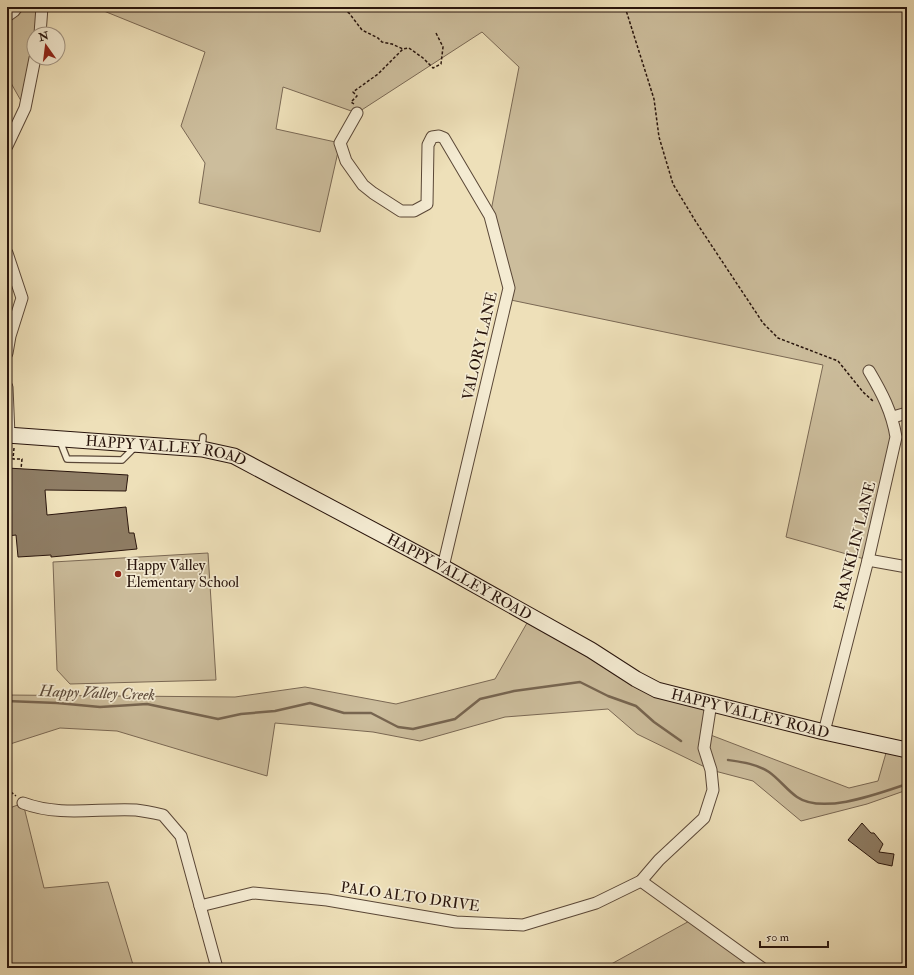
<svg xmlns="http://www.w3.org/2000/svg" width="914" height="975" viewBox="0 0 914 975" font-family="'IM FELL Double Pica',serif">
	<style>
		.green { fill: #ccbd9c; stroke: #7a6854 }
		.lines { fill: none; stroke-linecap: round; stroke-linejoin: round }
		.stream { stroke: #776550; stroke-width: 2.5 }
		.building { fill: #8f7e66; stroke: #28140c }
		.lane-casing { stroke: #5a4737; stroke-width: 8 }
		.street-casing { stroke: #5a4737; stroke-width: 13 }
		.secondary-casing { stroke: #28140c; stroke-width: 17 }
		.path { stroke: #28140c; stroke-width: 1.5; stroke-dasharray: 3 2; stroke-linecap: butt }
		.lane { stroke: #f4ebd2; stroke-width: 5.5 }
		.street { stroke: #f4ebd2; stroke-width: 11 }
		.secondary { stroke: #f4ebd2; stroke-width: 15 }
		.poi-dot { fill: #8f2418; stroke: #f4ebd2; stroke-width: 1.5 }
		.labels { text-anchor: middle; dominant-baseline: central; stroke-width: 3.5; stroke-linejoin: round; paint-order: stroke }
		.street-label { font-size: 15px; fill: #28140c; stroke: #f4ebd2 }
		.poi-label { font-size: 15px; fill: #28140c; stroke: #f4ebd2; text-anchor: start }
		.water-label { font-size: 16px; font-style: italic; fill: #5c4a3a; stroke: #f4ebd2 }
	</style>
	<rect width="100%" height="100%" fill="#eee0b9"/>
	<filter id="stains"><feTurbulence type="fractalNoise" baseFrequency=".005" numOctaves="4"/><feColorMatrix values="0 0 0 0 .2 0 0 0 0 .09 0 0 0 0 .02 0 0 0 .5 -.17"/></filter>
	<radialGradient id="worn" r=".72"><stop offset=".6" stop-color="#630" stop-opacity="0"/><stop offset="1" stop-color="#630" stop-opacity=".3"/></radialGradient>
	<g class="green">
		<path d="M 7,7 L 42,7 L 40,34 L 34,34 L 34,58 L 25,108 L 7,76 Z"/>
		<path d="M 94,7 L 907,7 L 907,413 L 893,417 L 896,437 L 868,560 L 786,537 L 823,365 L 506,299 L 490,216 L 519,67 L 482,32 L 357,113 L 283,87 L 276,129 L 340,143 L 320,232 L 199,203 L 205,163 L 181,126 L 205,52 Z"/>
		<path d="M 208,553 L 216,680 L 70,684 L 57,670 L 53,562 Z"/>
		<path d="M 531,616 L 636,679 L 711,703 L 708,734 L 849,788 L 878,781 L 888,746 L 907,750 L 907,790 L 867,804 L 801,821 L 753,781 L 711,770 L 637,734 L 608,709 L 505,717 L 420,741 L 373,732 L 275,723 L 267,776 L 117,731 L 60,728 L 7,745 L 7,695 L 235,697 L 305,687 L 396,704 L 495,679 Z"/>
		<path d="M 23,803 L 44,888 L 108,882 L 134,968 L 7,968 L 7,809 Z"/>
		<path d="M 693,919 L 746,958 L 744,968 L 604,968 Z"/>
	</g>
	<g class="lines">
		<g class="stream">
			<path d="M 7,701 L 57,703 L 100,707 L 147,704 L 218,719 L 241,714 L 275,711 L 310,703 L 344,713 L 371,713 L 398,727 L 413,729 L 455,719 L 480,699 L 514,691 L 580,682 L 608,696 L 636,706 L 654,722 L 681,741"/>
			<path d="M 728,760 C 742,762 757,764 769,772 C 779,779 787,790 797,797 C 823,815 880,793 907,784"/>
		</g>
	</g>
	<g class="building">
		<path d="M 7,468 L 128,475 L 126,491 L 45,490 L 47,515 L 126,507 L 129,533 L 134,533 L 137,549 L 51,557 L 51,555 L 18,557 L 16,535 L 7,536 Z"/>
		<path d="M 862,823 L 871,833 L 874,833 L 883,844 L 879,852 L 894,854 L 892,866 L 878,863 L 848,840 Z"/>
	</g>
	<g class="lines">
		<g class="lane-casing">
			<g id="lane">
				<path d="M 60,441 L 67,459 L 122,460 L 135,447"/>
				<path d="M 202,449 L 203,437"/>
			</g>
		</g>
		<g class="street-casing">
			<g id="street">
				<path d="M 7,16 L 14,11 L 17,7"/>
				<path d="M 40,34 L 42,7"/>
				<path d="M 357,113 L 340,143 L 346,161 L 363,185 L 373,193 L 401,211 L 414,211 L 427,204 L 428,145 L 432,137 L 439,136 L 444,138 L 490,216 L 509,288 L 443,567"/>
				<path d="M 7,146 L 25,108 L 35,58"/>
				<path d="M 7,253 L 22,298 L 10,336 L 7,353"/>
				<path d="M 7,387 L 9,435"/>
				<path d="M 893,417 L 907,413"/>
				<path d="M 868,560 L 907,567"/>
				<path d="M 824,732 L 868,560 L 896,437 C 892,412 882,393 869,371"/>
				<path d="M 23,803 C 60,817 98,808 136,810 C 145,811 154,813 163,815 L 181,836 L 217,968"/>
				<path d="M 641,881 L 762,968"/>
				<path d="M 200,906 L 253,893 L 327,900 L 456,922 L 523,925 L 596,903 L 641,881 L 659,860 L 704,818 L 713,790 L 711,770 L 704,748 L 711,703"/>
			</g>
		</g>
		<g class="secondary-casing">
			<g id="secondary">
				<path id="s1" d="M 7,435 L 202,449 L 234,456 L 443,567 L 591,650 L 636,679 L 657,690 L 824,732 L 907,750"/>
			</g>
		</g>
		<g class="path">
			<path d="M 339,7 L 349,13 L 362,30 L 378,38 L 382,42 L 392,44 L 403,49 L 409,48 L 423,58 L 433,68 L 441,64 L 443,47 L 436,33"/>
			<path d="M 625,7 L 654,99 L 659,137 L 673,184 L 696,222 L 763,323 L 778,338 L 838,361 L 863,392 L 874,402"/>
			<path d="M 354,104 L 351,102 L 357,96 L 353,92 L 378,74 L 403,49"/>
			<path d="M 14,448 L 13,459 L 22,459 L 21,469"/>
			<path d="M 7,789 L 16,796"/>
		</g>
		<use href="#lane" class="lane"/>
		<use href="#street" class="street"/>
		<use href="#secondary" class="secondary"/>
	</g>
	<circle class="poi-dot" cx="118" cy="574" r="4"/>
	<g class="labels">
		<g class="street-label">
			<text transform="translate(480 346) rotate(-77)">VALORY LANE</text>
			<text stroke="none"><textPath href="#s1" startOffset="160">HAPPY VALLEY ROAD</textPath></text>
			<text transform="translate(855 546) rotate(-76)">FRANKLIN LANE</text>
			<text stroke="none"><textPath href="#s1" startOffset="484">HAPPY VALLEY ROAD</textPath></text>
			<text stroke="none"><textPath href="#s1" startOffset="808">HAPPY VALLEY ROAD</textPath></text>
			<text transform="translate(410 897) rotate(8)">PALO ALTO DRIVE</text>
		</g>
		<g class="poi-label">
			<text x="126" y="565">Happy Valley<tspan x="126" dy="17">Elementary School</tspan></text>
		</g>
		<g class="water-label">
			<text transform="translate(97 693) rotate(2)">Happy Valley Creek</text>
		</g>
	</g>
	<rect width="914" height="975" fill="none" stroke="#eee0b9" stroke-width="24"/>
	<rect x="8" y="8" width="898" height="959" fill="none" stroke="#28140c" stroke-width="2"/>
	<rect x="12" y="12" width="890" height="951" fill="none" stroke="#28140c"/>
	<g transform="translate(46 46) rotate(346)"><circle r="19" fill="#f4ebd2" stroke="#a29583"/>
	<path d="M0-3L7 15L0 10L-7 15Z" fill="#8f2418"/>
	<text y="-6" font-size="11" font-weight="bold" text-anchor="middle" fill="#28140c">N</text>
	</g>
	<path d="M760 941v6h68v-6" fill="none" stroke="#28140c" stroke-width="2"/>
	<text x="766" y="941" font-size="12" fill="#28140c" stroke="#f4ebd2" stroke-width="3" paint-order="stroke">50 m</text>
	<rect width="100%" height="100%" filter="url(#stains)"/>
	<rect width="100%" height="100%" fill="url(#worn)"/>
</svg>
